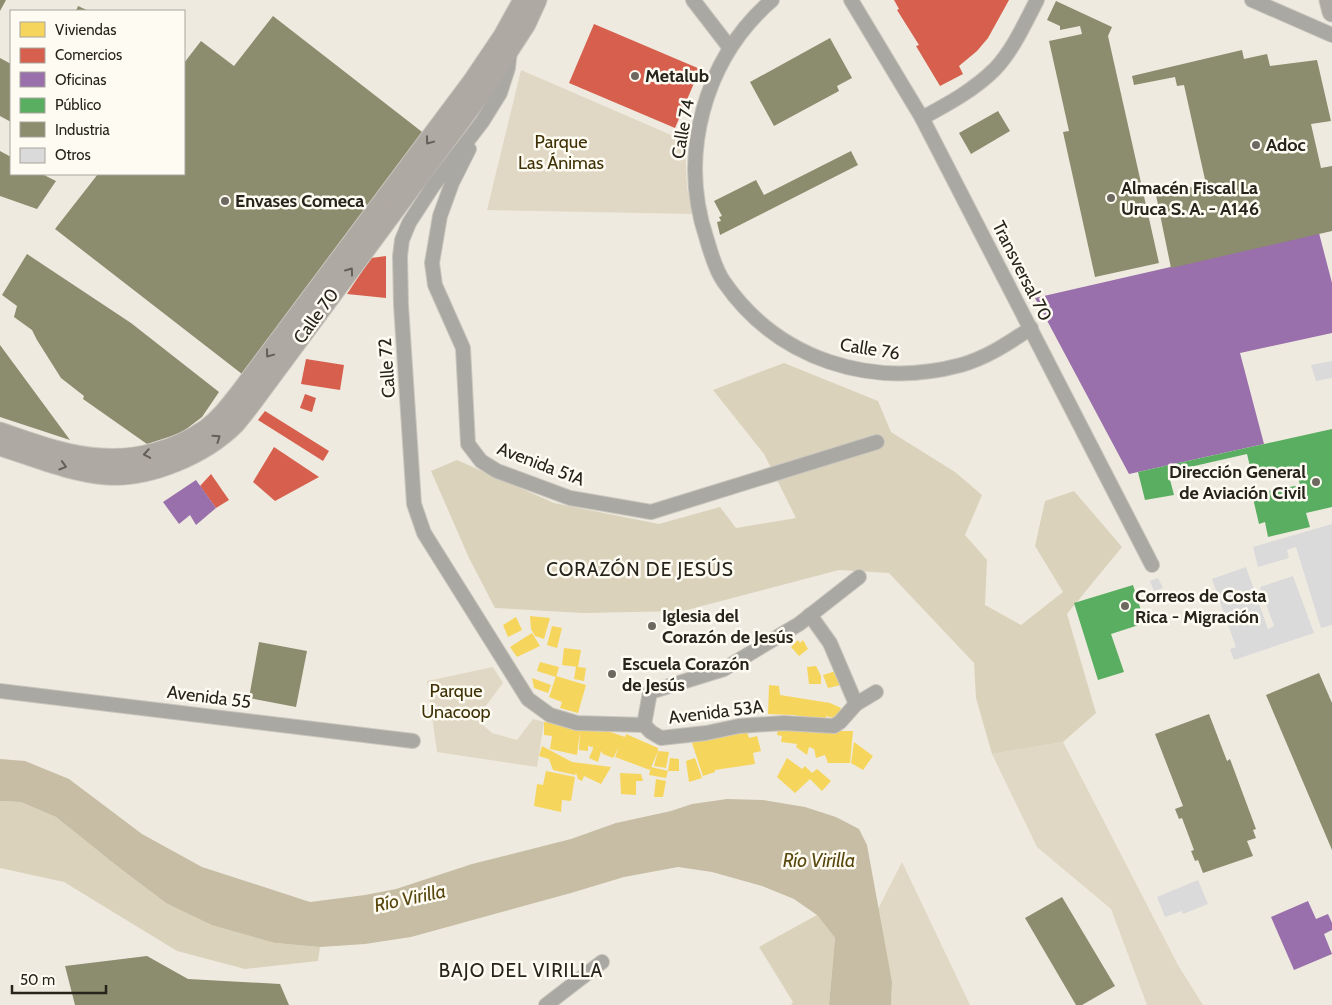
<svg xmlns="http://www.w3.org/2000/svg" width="1332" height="1005" viewBox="0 0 1332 1005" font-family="Cabin,sans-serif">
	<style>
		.green { fill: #e0d8c4 }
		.forest { fill: #dbd2bc }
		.water { fill: #c7bda4 }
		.homes { fill: #f6d55c }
		.shops { fill: #d6604d }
		.offices { fill: #9970ab }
		.public { fill: #5aae61 }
		.industry { fill: #8c8c6e }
		.building { fill: #dadadb }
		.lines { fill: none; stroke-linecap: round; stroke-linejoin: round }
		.minor-casing { stroke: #c9c6be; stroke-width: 16 }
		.major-casing { stroke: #c9c6be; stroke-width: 21 }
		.minor { stroke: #aaa8a2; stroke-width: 14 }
		.major { stroke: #aea9a2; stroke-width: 19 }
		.oneway { stroke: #646058 }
		.poi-dot { fill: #6d6960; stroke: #fefbf3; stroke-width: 2 }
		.labels { text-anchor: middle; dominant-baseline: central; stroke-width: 5; stroke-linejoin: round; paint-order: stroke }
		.poi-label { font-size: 18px; font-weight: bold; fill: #27241c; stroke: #fefbf3; text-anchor: start }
		.street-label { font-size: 18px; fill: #27241c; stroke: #fefbf3 }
		.park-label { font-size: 18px; fill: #3e3105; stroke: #fefbf3 }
		.neighbourhood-label { font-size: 19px; letter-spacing: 1px; fill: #27241c; stroke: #fefbf3 }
		.water-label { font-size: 19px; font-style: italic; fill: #58470d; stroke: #fefbf3 }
	</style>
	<rect width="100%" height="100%" fill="#efeadf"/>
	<g class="green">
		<path d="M 521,70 L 685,141 L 687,188 L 694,214 L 487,210 Z"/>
		<path d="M 493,667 L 503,683 L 476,719 L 492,733 L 517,740 L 533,719 L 544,722 L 537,767 L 437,752 L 427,681 Z"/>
		<path d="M 1063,742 L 1178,965 L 1203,1005 L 1147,1005 L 1111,909 L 1037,847 L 992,754 Z"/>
		<path d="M 902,862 L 970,1005 L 891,1005 L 892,982 L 877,911 Z"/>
	</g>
	<g class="forest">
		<path d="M 784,363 L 878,401 L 891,432 L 955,472 L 982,495 L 965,535 L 987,560 L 985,605 L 1021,625 L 1063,592 L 1035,546 L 1045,501 L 1074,491 L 1122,547 L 1067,614 L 1096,713 L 1063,742 L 992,754 L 976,698 L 974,663 L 889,573 L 839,570 L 683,611 L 583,613 L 495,608 L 469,558 L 431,471 L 457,460 L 554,503 L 659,524 L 720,507 L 736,528 L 796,518 L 764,454 L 713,390 Z"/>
		<path d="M 0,801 L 21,802 L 56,817 L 117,866 L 166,903 L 275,943 L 320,947 L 318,961 L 245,969 L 177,951 L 64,882 L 0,868 Z"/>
		<path d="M 817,915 L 835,938 L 829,1005 L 791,1005 L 793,1002 L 759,947 Z"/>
	</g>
	<path class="water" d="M 0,759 L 25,761 L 69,779 L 142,834 L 202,867 L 310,902 L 365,895 L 396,889 L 472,864 L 571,839 L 616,823 L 671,811 L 692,804 L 727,799 L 763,800 L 805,807 L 836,817 L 859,829 L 867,845 L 892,982 L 891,1005 L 829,1005 L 835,938 L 817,915 L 794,899 L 762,886 L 712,872 L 678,867 L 624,877 L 571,893 L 411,937 L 365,944 L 320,947 L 275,943 L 212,925 L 166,903 L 117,866 L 56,817 L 21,802 L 0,801 Z"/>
	<g class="homes">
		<path d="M 530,616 L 550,618 L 544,639 L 535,636 L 531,629 Z"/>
		<path d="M 516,617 L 522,630 L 508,637 L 503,625 Z"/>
		<path d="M 552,626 L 562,628 L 557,648 L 547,645 Z"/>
		<path d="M 532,633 L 540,646 L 517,657 L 510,647 Z"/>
		<path d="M 798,640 L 800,643 L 803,640 L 808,649 L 799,656 L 791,647 Z"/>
		<path d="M 564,648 L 581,650 L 578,667 L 586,668 L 584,681 L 574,679 L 576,667 L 578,667 L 562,665 Z"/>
		<path d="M 540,662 L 559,667 L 556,677 L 537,671 Z"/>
		<path d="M 816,666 L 821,676 L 821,684 L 809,684 L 807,667 Z"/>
		<path d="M 839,670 L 845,684 L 828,688 L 823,675 Z"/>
		<path d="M 556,676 L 586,685 L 578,713 L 560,708 L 562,702 L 549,697 Z"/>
		<path d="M 532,678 L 551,685 L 548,693 L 534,688 Z"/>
		<path d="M 769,685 L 779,686 L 780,695 L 830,703 L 841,708 L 838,719 L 826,716 L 826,720 L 793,715 L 768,714 Z"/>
		<path d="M 544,722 L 555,723 L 600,732 L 602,729 L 625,737 L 626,734 L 658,748 L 658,751 L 650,770 L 615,757 L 619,747 L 613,758 L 603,754 L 601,751 L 598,762 L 589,758 L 593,749 L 592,745 L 592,747 L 588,746 L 588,751 L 579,750 L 580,731 L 577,755 L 550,749 L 552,736 L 544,735 Z"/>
		<path d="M 778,729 L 826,731 L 853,731 L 850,763 L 828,763 L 825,755 L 816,758 L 814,749 L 809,747 L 807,755 L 796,747 L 797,744 L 781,742 L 782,736 L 777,735 Z"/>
		<path d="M 747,731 L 749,738 L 757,736 L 761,751 L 753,753 L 755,764 L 715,770 L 715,772 L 703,776 L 692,743 L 705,737 Z"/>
		<path d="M 854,742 L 873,756 L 863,770 L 851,763 Z"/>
		<path d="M 542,746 L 572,762 L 611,767 L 601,784 L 584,776 L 582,781 L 578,779 L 576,773 L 575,775 L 553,770 L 549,759 L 539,756 Z"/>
		<path d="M 658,751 L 669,752 L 666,768 L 654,766 Z"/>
		<path d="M 670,758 L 679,759 L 679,771 L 668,771 Z"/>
		<path d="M 695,758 L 702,778 L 689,782 L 686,761 Z"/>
		<path d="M 787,758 L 802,769 L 805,766 L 812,773 L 817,769 L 831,781 L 822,791 L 810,779 L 795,793 L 777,777 Z"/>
		<path d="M 651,767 L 668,771 L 666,778 L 649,775 Z"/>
		<path d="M 546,771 L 575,777 L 571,801 L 562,800 L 561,812 L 534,806 L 537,784 L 543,785 Z"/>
		<path d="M 620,773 L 641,774 L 643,781 L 636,781 L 636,795 L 621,794 Z"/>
		<path d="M 656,779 L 666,781 L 663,797 L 654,797 Z"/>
	</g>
	<g class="shops">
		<path d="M 894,0 L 1009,0 L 988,38 L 977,51 L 959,66 L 963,74 L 940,86 L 916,46 L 919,45 L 897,10 L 899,9 Z"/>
		<path d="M 594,24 L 700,69 L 675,128 L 569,83 Z"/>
		<path d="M 386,256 L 386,298 L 347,294 L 371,258 Z"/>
		<path d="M 306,359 L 344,365 L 340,390 L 301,384 Z"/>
		<path d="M 305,394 L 316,398 L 312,412 L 300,408 Z"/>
		<path d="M 265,411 L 329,451 L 323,461 L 258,420 Z"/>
		<path d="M 274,447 L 319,477 L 275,501 L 253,482 Z"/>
		<path d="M 211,474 L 229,500 L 216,508 L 200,486 Z"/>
	</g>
	<g class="offices">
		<path d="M 1319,233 L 1332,283 L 1332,333 L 1240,353 L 1264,444 L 1129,474 L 1035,298 Z"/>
		<path d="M 196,480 L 216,508 L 196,525 L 190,515 L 179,524 L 163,502 Z"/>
		<path d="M 1308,901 L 1316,919 L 1328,914 L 1332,923 L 1332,930 L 1324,934 L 1332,954 L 1294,970 L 1271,917 Z"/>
	</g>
	<g class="public">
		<path d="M 1332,429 L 1332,507 L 1306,513 L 1310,527 L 1268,537 L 1265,522 L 1259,524 L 1252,494 L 1300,485 L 1296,469 L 1253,479 L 1247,454 L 1168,472 L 1174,495 L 1145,500 L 1138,472 Z"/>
		<path d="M 1133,585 L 1145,623 L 1111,634 L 1124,672 L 1098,680 L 1074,603 Z"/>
	</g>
	<g class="industry">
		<path d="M 0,0 L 6,0 L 0,11 Z"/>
		<path d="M 1056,1 L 1112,27 L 1108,36 L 1159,263 L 1095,277 L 1063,132 L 1069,131 L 1049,41 L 1082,34 L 1080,26 L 1060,30 L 1060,26 L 1047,20 Z"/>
		<path d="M 78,6 L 89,11 L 76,11 Z"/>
		<path d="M 273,16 L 426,135 L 242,374 L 55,229 L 98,174 L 184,174 L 184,63 L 201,41 L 234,66 Z"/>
		<path d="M 830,38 L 852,78 L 837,86 L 839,91 L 774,126 L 750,82 Z"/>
		<path d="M 1242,50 L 1244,59 L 1267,54 L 1270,66 L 1317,60 L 1331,121 L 1311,124 L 1321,168 L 1332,166 L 1332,231 L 1171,268 L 1156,195 L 1206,184 L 1184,85 L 1177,86 L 1175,77 L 1134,85 L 1132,76 Z"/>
		<path d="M 0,58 L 11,64 L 11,122 L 0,116 Z"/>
		<path d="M 998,111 L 1010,131 L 971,154 L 959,133 Z"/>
		<path d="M 0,151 L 11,157 L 11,174 L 42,174 L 56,181 L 37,209 L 0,196 Z"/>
		<path d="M 851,151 L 858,165 L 720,235 L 717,222 L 721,221 L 719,217 L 722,216 L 714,201 L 756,180 L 764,195 Z"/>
		<path d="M 27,254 L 131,323 L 219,392 L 202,417 L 181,433 L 147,444 L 83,399 L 84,396 L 61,378 L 37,340 L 32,330 L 14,317 L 17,306 L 2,295 Z"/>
		<path d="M 0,345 L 70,440 L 0,417 Z"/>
		<path d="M 259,642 L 307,651 L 296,707 L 249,698 Z"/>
		<path d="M 1319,673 L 1332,703 L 1332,850 L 1266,695 Z"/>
		<path d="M 1209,714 L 1227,761 L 1230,759 L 1256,829 L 1253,830 L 1256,838 L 1247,841 L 1253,856 L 1203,873 L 1198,860 L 1195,861 L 1191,851 L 1194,850 L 1182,818 L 1179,819 L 1175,809 L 1183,806 L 1155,734 Z"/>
		<path d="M 1062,897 L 1115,986 L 1082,1005 L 1076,1005 L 1025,918 Z"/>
		<path d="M 147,956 L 188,979 L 280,984 L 289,1005 L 75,1005 L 65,966 Z"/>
	</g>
	<g class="building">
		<path d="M 1332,361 L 1332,378 L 1316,381 L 1311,365 Z"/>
		<path d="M 1332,524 L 1332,625 L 1321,628 L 1296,547 L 1287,550 L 1289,558 L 1258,567 L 1253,547 Z"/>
		<path d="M 1246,567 L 1268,629 L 1274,626 L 1260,587 L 1293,576 L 1314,633 L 1234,660 L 1230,649 L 1236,647 L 1212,579 Z"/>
		<path d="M 1158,578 L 1163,588 L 1154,591 L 1150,581 Z"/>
		<path d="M 1198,880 L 1208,904 L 1183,914 L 1182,911 L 1165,917 L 1157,897 Z"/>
	</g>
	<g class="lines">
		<g class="minor-casing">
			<g id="minor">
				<path d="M 693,0 L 730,48"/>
				<path d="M 772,0 C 704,59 678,155 707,240 C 711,254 716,271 724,282 C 778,360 871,389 961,365 C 986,358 1009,343 1031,328"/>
				<path d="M 851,0 L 922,118 L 1152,565"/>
				<path d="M 1252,0 L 1332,35"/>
				<path d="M 510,50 L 508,68 L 500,93 L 482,122 L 433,186 L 409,223 L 402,240 L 400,256 L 401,305 L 414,504 L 424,533 L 528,699 L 550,715 L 577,723 L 644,725 L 651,732 L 661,738 L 706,733 L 739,726 L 784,723 L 834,726 L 840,722 L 856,704 L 876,692"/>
				<path d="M 922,118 C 948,104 974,90 995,69 C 1013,50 1025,23 1037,0"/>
				<path d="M 469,149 L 452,183 L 440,216 L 432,263 L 435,285 L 463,348 L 468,444 L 481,461 L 497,471 L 570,498 L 651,512 L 877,442"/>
				<path d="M 810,615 L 830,643 L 856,704"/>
				<path d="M 0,691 L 413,741"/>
				<path d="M 644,725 L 650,692 L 724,669 L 799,624 L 859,577"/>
				<path d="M 546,1005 L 602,962"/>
			</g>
		</g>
		<g class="major-casing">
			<g id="major">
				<path d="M 1329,0 L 1332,12"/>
				<path d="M 0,432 C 32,443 66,456 100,458 C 137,461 176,450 206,429 C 221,418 231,404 242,390 L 472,82 L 503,36 L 523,0"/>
				<path d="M 0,446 C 35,457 70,472 107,475 C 150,478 205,454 235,424 C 242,416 248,408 254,400 L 482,92 L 526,24 L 537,0"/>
			</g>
		</g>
		<use href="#minor" class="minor"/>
		<use href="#major" class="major"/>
	</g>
	<defs><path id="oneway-chevron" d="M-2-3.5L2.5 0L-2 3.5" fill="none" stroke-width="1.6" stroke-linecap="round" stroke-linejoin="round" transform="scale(1.25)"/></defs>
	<g class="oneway">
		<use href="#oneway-chevron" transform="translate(429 141) rotate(127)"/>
		<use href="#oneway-chevron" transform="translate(350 271) rotate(-54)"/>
		<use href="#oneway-chevron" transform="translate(269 354) rotate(127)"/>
		<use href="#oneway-chevron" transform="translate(217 438) rotate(-35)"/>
		<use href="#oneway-chevron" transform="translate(147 454) rotate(170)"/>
		<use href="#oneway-chevron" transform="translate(63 466) rotate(17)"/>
	</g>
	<g class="poi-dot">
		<circle cx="635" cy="76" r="5"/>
		<circle cx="1256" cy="145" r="5"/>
		<circle cx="1111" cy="198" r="5"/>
		<circle cx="225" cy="201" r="5"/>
		<circle cx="1316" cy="482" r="5"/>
		<circle cx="1125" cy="606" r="5"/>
		<circle cx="652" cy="626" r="5"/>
		<circle cx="612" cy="674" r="5"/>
	</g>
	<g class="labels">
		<g class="poi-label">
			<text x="645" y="76">Metalub</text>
			<text x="1266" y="145">Adoc</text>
			<text x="1121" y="188">Almacén Fiscal La<tspan x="1121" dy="21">Uruca S. A. - A146</tspan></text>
			<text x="235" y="201">Envases Comeca</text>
			<text x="1306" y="472" text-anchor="end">Dirección General<tspan x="1306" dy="21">de Aviación Civil</tspan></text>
			<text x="1135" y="596">Correos de Costa<tspan x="1135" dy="21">Rica - Migración</tspan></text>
			<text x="662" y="616">Iglesia del<tspan x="662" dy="21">Corazón de Jesús</tspan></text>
			<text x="622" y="664">Escuela Corazón<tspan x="622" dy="21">de Jesús</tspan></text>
		</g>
		<g class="street-label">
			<text transform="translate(683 129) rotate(-80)">Calle 74</text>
			<text transform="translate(1022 271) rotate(63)">Transversal 70</text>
			<text transform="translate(316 316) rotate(-54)">Calle 70</text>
			<text transform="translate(870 349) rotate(9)">Calle 76</text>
			<text transform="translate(387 368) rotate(-94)">Calle 72</text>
			<text transform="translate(541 464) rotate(21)">Avenida 51A</text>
			<text transform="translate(209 697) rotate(7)">Avenida 55</text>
			<text transform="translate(716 712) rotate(-7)">Avenida 53A</text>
		</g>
		<g class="park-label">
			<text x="561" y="142">Parque<tspan x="561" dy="21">Las Ánimas</tspan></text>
			<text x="456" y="691">Parque<tspan x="456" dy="21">Unacoop</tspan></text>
		</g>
		<g class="neighbourhood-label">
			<text x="640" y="569">CORAZÓN DE JESÚS</text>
			<text x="521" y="970">BAJO DEL VIRILLA</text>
		</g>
		<g class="water-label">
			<text x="819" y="860">Río Virilla</text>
			<text transform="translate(410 898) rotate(-12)">Río Virilla</text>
		</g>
	</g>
	<rect x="10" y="10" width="175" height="165" fill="#fefbf3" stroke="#a8a59d"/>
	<rect x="20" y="22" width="25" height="15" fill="#f6d55c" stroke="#a8a59d"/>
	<text x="55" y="35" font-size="15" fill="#27241c">Viviendas</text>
	<rect x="20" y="48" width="25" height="15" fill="#d6604d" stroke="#a8a59d"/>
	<text x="55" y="60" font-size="15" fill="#27241c">Comercios</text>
	<rect x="20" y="72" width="25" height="15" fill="#9970ab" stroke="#a8a59d"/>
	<text x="55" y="85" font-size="15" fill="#27241c">Oficinas</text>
	<rect x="20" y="98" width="25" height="15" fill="#5aae61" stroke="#a8a59d"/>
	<text x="55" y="110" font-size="15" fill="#27241c">Público</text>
	<rect x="20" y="122" width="25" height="15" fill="#8c8c6e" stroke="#a8a59d"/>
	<text x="55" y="135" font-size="15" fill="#27241c">Industria</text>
	<rect x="20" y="148" width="25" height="15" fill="#dadadb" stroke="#a8a59d"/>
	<text x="55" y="160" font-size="15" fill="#27241c">Otros</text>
	<path d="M12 985v8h94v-8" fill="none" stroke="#27241c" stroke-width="2.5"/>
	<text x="20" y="985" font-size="15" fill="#27241c" stroke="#fefbf3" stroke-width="4" paint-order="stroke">50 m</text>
</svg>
